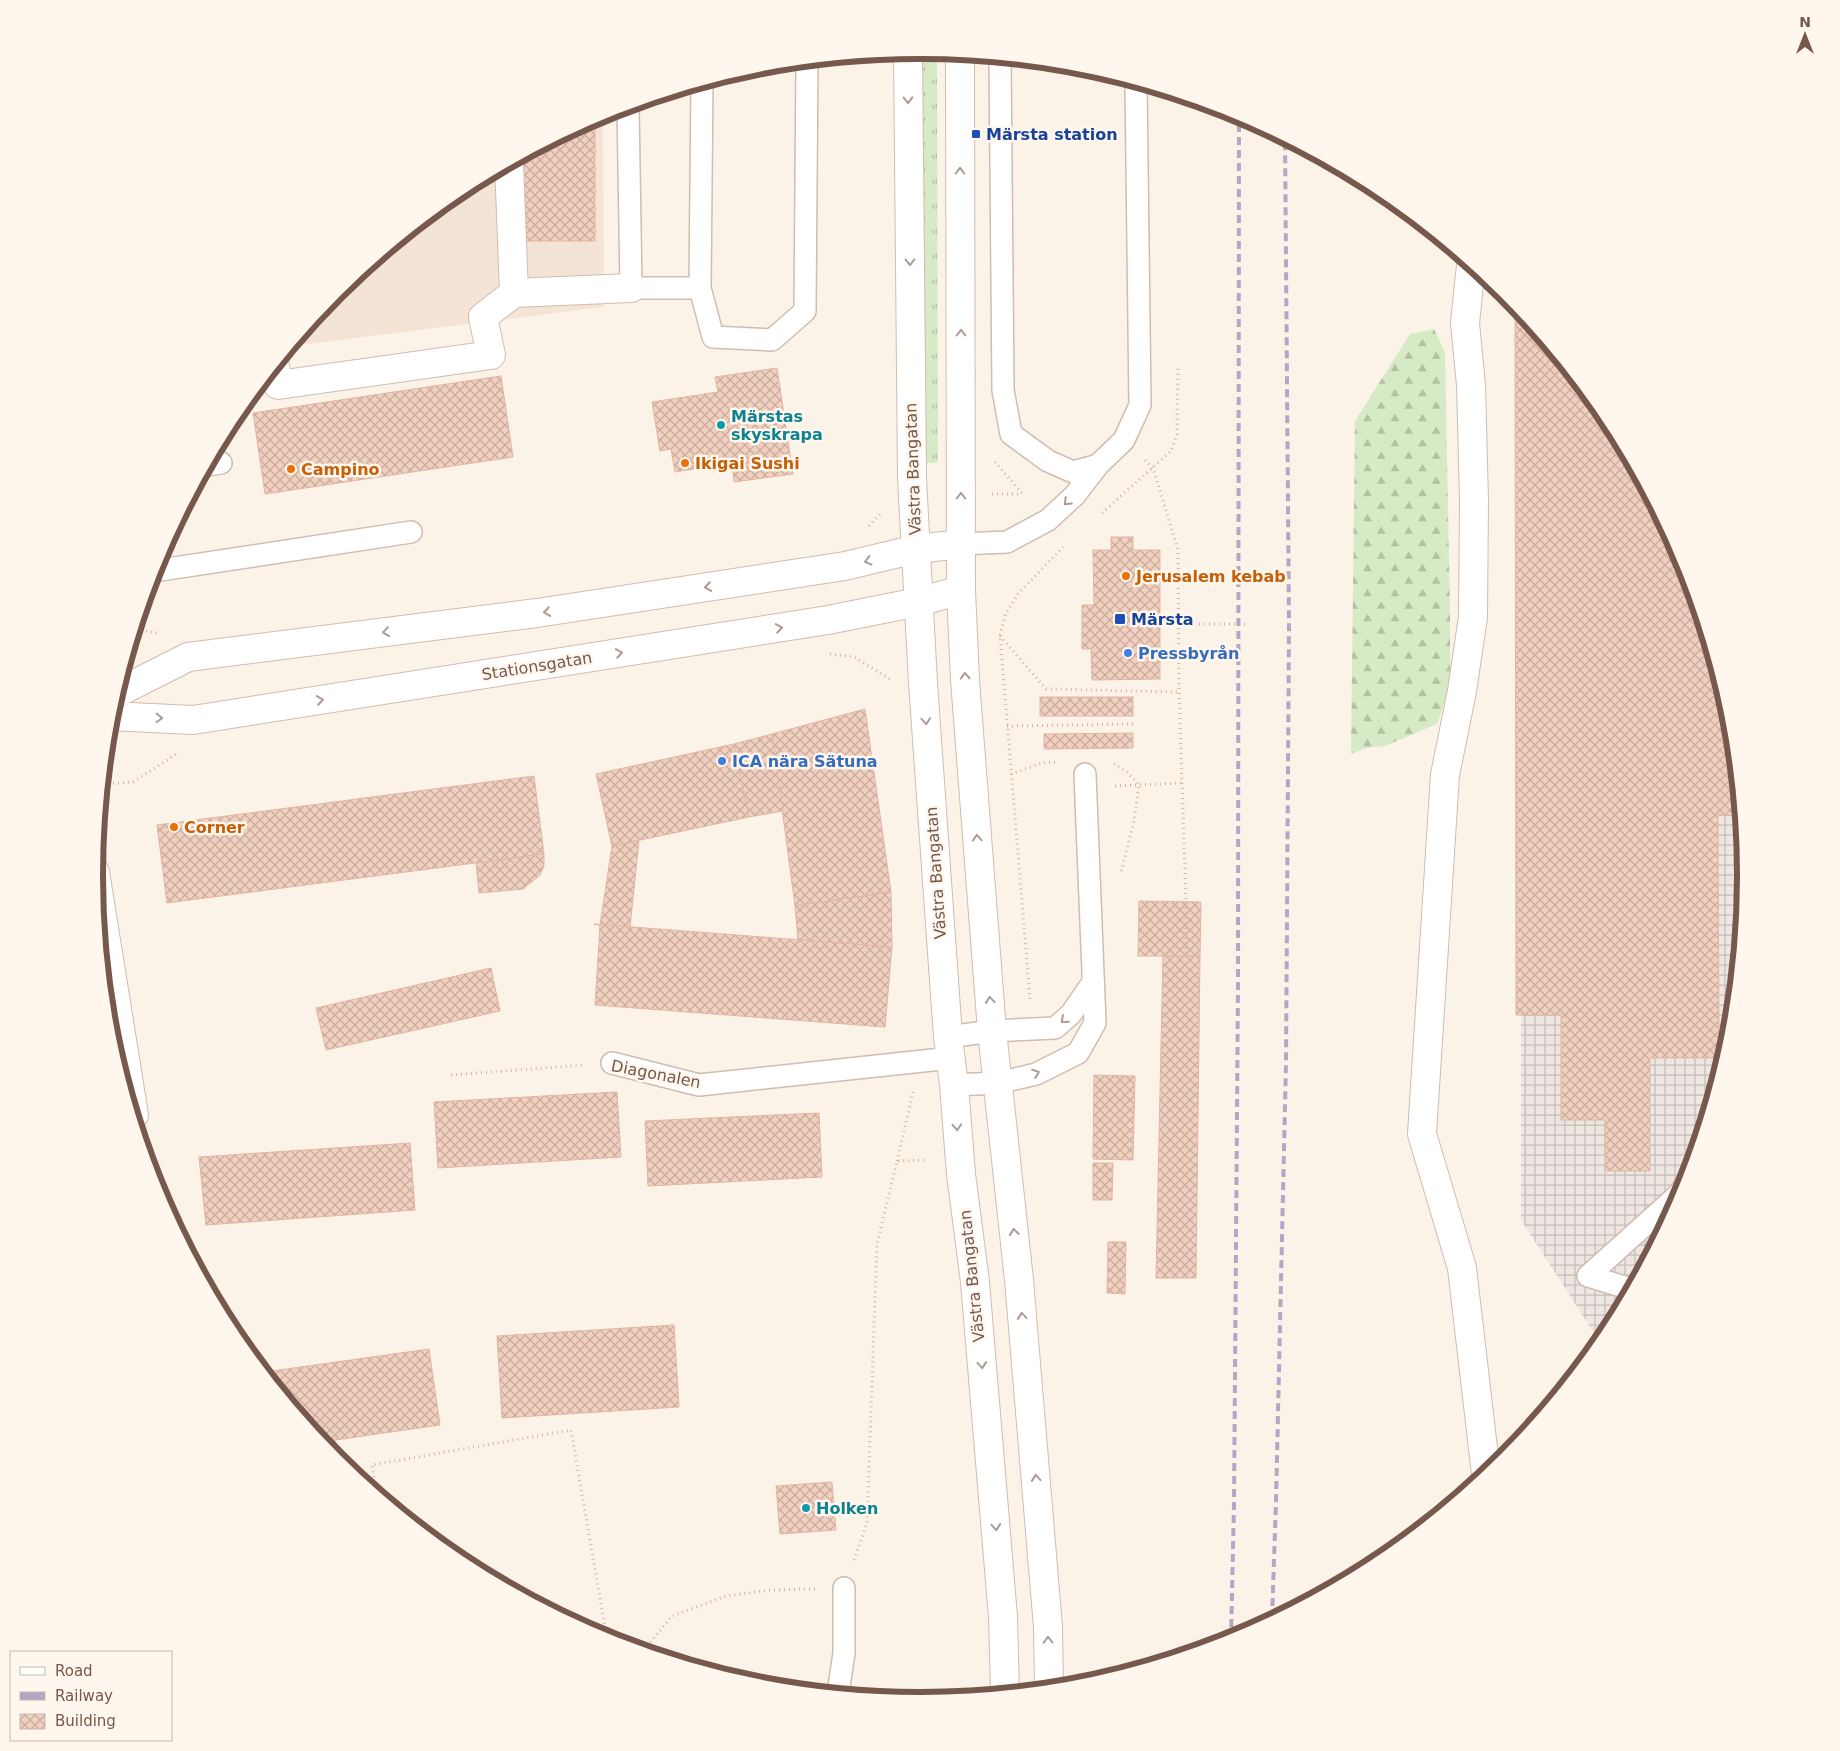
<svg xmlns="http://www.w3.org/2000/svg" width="1840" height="1751" viewBox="0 0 1840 1751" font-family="'DejaVu Sans',sans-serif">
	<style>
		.residential { fill: #f4e4d6 }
		.industrial { fill: url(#industrial-grid) }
		.grass { fill: url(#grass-tufts) }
		.forest { fill: url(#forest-firs) }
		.building { fill: url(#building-cross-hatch); stroke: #e3b5a1 }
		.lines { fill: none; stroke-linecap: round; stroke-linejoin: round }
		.lane-casing { stroke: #d0bcb0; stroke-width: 24 }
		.street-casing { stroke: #d0bcb0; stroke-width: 30 }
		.secondary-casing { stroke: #d3bbae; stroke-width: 30 }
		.path { stroke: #d6b3a3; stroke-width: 3; stroke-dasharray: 1 4; stroke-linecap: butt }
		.lane { stroke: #fff; stroke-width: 21 }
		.street { stroke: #fff; stroke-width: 28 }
		.secondary { stroke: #fff; stroke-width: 28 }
		.rail { stroke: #b5a6c6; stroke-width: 4; stroke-dasharray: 8 5; stroke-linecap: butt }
		.oneway { stroke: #ad9b94 }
		.transit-dot { fill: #1a4fb4; stroke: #fff7ee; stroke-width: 2 }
		.culture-dot { fill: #0f9aa8; stroke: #fff7ee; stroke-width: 2 }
		.food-dot { fill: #e8710a; stroke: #fff7ee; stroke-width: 2 }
		.shop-dot { fill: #3f7fe0; stroke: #fff7ee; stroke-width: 2 }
		.labels { text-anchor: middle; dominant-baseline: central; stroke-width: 5; stroke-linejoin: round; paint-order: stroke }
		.transit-label { font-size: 16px; font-weight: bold; fill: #164399; stroke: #fff7ee; text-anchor: start }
		.culture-label { font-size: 16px; font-weight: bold; fill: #0d838f; stroke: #fff7ee; text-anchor: start }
		.food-label { font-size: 16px; font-weight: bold; fill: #c56008; stroke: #fff7ee; text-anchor: start }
		.street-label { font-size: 16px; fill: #76584c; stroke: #fff7ee }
		.shop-label { font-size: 16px; font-weight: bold; fill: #366cbe; stroke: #fff7ee; text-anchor: start }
		.rim { fill: none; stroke: #76584c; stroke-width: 6 }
	</style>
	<defs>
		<pattern id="industrial-grid" width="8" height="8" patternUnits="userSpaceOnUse" patternTransform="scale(1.25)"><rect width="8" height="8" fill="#ede6e1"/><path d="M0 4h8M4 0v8" fill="none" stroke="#c5bdb9"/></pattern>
		<pattern id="grass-tufts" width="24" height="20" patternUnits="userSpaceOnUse" patternTransform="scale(1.25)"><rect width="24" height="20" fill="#d7eac6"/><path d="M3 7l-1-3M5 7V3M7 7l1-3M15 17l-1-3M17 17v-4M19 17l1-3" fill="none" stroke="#b3c0a3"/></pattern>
		<pattern id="forest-firs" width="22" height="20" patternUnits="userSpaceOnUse" patternTransform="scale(1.25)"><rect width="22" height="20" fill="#d7eac6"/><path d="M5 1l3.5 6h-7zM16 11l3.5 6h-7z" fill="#b3c0a3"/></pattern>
		<pattern id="building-cross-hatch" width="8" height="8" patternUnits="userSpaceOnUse" patternTransform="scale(1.25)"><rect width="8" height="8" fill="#f1d0c0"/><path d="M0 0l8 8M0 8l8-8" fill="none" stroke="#c8ac9e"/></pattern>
	</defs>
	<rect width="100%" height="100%" fill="#fcf3e8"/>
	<path class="residential" d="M 603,113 L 604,307 L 292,346 L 336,292 L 462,189 Z"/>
	<path class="industrial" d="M 1521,313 L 1607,417 L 1730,715 L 1745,876 L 1730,1037 L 1683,1192 L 1606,1334 L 1600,1342 L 1521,1220 Z"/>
	<path class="grass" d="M 920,50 L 937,52 L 938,463 L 920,463 Z"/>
	<path class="forest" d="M 1434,329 L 1445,352 L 1450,615 L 1450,687 L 1437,724 L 1385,746 L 1366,748 L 1351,754 L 1355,421 L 1410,334 Z"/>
	<g class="building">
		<path d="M 595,118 L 595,241 L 521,241 L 521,157 Z"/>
		<path d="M 1515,315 L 1523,315 L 1607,417 L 1683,560 L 1730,715 L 1740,816 L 1718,815 L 1719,1058 L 1650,1058 L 1650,1171 L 1605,1171 L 1605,1120 L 1561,1120 L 1561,1015 L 1516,1015 Z"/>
		<path d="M 777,368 L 793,474 L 734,482 L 732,463 L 675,472 L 671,449 L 660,451 L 652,402 L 718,392 L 715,377 Z"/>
		<path d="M 501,376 L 513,457 L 265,494 L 253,413 Z"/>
		<path d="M 1111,537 L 1133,537 L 1133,550 L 1160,550 L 1160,679 L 1092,680 L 1091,649 L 1082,649 L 1082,605 L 1094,605 L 1093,550 L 1111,550 Z"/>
		<rect x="1040" y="697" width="93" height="19"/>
		<path d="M 865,709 L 891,892 L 795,906 L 772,734 Z"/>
		<path d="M 1133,733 L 1133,748 L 1044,749 L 1044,734 Z"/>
		<path d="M 772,734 L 783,811 L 749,817 L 734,744 Z"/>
		<path d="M 734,744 L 749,817 L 612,846 L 596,774 Z"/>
		<path d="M 534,776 L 544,854 L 167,903 L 157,825 Z"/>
		<path d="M 639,841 L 630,927 L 600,925 L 612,846 Z"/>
		<path d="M 544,854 L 544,866 L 540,875 L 523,889 L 479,893 L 476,863 Z"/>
		<path d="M 891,892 L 892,947 L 798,940 L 795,906 Z"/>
		<path d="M 1139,901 L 1201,902 L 1200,956 L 1138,956 Z"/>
		<path d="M 594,924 L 892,947 L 885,1027 L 595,1005 L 600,925 Z"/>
		<path d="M 1163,956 L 1200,956 L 1196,1278 L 1156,1278 Z"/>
		<path d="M 491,968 L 500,1011 L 326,1050 L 316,1008 Z"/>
		<path d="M 1094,1075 L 1135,1076 L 1133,1160 L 1093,1159 Z"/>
		<path d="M 617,1092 L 621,1157 L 438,1168 L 434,1102 Z"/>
		<path d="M 819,1113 L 822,1177 L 648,1186 L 645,1121 Z"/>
		<path d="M 410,1143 L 415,1210 L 206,1225 L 199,1157 Z"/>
		<path d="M 1093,1163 L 1113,1163 L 1112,1200 L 1093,1200 Z"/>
		<path d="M 1108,1242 L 1126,1242 L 1125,1294 L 1107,1293 Z"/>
		<path d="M 674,1325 L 679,1407 L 502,1418 L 497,1336 Z"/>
		<path d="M 429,1349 L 440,1425 L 335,1440 L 322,1442 L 265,1372 Z"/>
		<path d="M 335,1440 L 338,1461 L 322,1442 Z"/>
		<path d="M 832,1482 L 836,1530 L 780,1534 L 776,1486 Z"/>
		<path d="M 752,1683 L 775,1684 L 775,1687 L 759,1685 Z"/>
	</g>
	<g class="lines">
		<g class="lane-casing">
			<g id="lane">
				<path d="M 1000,58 L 1003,390 L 1011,434 L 1048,461 L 1073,472 L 1098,465"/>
				<path d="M 702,83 L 700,288 L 713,337 L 772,340 L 805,311 L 807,61"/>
				<path d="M 628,106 L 631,288 L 700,288"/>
				<path d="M 208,465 L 221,463"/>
				<path d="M 961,544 L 1007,542 L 1048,520 L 1075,495 L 1098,465 L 1124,440 L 1140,405 L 1136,83"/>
				<path d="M 154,571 L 411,532"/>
				<path d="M 948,1037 L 992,1031 L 1055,1028 L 1071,1014 L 1093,982"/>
				<path d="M 612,1063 L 699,1085 L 951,1058"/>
				<path d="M 954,1085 L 998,1083 L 1036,1074 L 1078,1053 L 1095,1023 L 1085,774"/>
				<path d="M 1631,1289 L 1588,1276 L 1678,1195 L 1684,1187"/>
				<path d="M 838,1693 L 844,1653 L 844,1588"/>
			</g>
		</g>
		<g class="street-casing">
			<g id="street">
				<path d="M 509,163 L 514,293"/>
				<path d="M 1471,265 L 1465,323 L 1471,385 L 1474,500 L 1473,617 L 1462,691 L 1445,775 L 1422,1134 L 1462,1268 L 1486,1474"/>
				<path d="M 275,366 L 278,385 L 491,355 L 483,317 L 514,293 L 631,288"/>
				<path d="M 95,872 L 134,1115"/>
			</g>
		</g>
		<g class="secondary-casing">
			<g id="secondary">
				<path d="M 908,51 L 912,478 L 923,683 L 948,1037 L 954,1085 L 961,1174 L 975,1282 L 1003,1617 L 1005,1693"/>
				<path d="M 960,54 L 961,590 L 965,680 L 992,1031 L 1019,1280 L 1048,1627 L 1049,1688"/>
				<path d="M 117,693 L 188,657 L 537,613 L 845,566 L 916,549 L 961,544"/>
				<path d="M 110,716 L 193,720 L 828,620 L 918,602 L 961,590"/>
			</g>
		</g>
		<g class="path">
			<path d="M 1145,460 L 1153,468 L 1178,550 L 1179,692 L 1186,901 L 1186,956"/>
			<path d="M 995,462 L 1022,493"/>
			<path d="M 992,494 L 1022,494"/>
			<path d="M 1102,513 L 1171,451 L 1177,434 L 1178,365"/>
			<path d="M 869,526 L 880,514"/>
			<path d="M 1179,624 L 1247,624"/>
			<path d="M 136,629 L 160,634"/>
			<path d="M 1000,636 L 1046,689 L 1179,692"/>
			<path d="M 830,654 L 854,657 L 890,679"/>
			<path d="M 1007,726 L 1136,724"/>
			<path d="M 1114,764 L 1127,772 L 1139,785 L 1134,821 L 1121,873"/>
			<path d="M 1011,774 L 1042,763 L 1058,762"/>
			<path d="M 103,784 L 133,782 L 178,753"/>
			<path d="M 1115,786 L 1182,783"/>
			<path d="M 1030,999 L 1000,635 L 1006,613 L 1018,594 L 1063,547"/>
			<path d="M 451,1075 L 584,1065"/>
			<path d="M 897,1161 L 913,1092"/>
			<path d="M 376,1492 L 372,1465 L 571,1430 L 607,1639"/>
			<path d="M 854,1560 L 867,1523 L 877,1244 L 897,1161 L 927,1160"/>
			<path d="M 644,1650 L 672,1616 L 726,1596 L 771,1590 L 815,1589"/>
		</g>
		<use href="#lane" class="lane"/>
		<use href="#street" class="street"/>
		<use href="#secondary" class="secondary"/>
		<g class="rail">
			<path d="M 1272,1619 L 1276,1502 L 1286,1062 L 1289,625 L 1285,139"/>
			<path d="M 1231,1640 L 1234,1504 L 1238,984 L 1239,114"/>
		</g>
	</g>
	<defs><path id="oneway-chevron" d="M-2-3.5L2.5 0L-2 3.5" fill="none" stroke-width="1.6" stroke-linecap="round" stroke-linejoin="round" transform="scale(1.25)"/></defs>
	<g class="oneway">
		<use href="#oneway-chevron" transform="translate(908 100) rotate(89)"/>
		<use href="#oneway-chevron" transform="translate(960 171) rotate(-90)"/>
		<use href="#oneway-chevron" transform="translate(910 262) rotate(89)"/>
		<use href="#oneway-chevron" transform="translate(961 333) rotate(-90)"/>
		<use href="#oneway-chevron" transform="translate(961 496) rotate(-90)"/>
		<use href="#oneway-chevron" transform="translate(1067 502) rotate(136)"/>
		<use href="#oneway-chevron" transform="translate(868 561) rotate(166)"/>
		<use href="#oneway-chevron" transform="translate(708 587) rotate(171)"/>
		<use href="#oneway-chevron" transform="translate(547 612) rotate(171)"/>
		<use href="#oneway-chevron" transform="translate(779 628) rotate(-9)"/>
		<use href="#oneway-chevron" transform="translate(386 632) rotate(173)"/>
		<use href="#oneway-chevron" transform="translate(619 653) rotate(-9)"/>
		<use href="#oneway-chevron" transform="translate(965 676) rotate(-93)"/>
		<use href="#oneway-chevron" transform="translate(320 700) rotate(-9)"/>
		<use href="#oneway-chevron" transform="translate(159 718) rotate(2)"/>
		<use href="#oneway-chevron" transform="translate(926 721) rotate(86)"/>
		<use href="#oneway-chevron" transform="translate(977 838) rotate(-94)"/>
		<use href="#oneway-chevron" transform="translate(990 1000) rotate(-95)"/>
		<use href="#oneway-chevron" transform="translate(1064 1020) rotate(139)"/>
		<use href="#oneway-chevron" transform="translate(1036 1073) rotate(-21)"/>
		<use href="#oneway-chevron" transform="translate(957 1127) rotate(86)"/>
		<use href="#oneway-chevron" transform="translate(1014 1232) rotate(-96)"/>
		<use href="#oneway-chevron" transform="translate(1022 1316) rotate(-95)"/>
		<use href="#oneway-chevron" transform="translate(982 1365) rotate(85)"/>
		<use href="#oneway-chevron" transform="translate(1036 1478) rotate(-95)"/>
		<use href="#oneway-chevron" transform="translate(996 1527) rotate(85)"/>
		<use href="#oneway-chevron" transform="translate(1048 1640) rotate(-91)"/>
	</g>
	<g class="transit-dot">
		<rect x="971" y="129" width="10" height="10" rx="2.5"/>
		<rect x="1114" y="613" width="12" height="12" rx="2.5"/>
	</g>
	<g class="culture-dot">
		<circle cx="721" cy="425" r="5"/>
		<circle cx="806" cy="1508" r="5"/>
	</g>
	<g class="food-dot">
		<circle cx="685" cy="463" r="5"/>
		<circle cx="291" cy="469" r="5"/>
		<circle cx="1126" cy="576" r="5"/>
		<circle cx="174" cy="827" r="5"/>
	</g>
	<g class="shop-dot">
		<circle cx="1128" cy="653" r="5"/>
		<circle cx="722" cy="761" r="5"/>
	</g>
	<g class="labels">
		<g class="transit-label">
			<text x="986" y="134">Märsta station</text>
			<text x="1131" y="619">Märsta</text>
		</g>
		<g class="culture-label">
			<text x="731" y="416">Märstas<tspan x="731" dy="18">skyskrapa</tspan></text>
			<text x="816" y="1508">Holken</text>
		</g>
		<g class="food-label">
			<text x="695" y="463">Ikigai Sushi</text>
			<text x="301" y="469">Campino</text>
			<text x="1136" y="576">Jerusalem kebab</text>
			<text x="184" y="827">Corner</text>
		</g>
		<g class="street-label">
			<text transform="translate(913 469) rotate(-92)">Västra Bangatan</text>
			<text transform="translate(537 666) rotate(-9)">Stationsgatan</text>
			<text transform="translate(936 873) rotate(-94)">Västra Bangatan</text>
			<text transform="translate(656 1074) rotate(11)">Diagonalen</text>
			<text transform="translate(972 1276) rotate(-96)">Västra Bangatan</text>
		</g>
		<g class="shop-label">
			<text x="1138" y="653">Pressbyrån</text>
			<text x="732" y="761">ICA nära Sätuna</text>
		</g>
	</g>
	<path d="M0 0H1840V1751H0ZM919 59H921A816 816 0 0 1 1737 875V876A816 816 0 0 1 921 1692H919A816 816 0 0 1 103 876V875A816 816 0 0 1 919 59Z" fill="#fff7ee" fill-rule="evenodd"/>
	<path class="rim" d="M919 59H921A816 816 0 0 1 1737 875V876A816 816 0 0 1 921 1692H919A816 816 0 0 1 103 876V875A816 816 0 0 1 919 59Z"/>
	<rect x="10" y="1651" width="162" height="90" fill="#fff7ee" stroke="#c8b7ad"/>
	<rect x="20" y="1667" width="25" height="8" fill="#ffffff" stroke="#c8b7ad"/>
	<text x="55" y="1676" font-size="15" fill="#76584c">Road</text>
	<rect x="20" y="1692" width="25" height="8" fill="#b5a6c6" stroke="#c8b7ad"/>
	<text x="55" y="1701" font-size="15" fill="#76584c">Railway</text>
	<rect x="20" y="1714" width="25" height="15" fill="url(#building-cross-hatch)" stroke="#c8b7ad"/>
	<text x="55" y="1726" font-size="15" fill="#76584c">Building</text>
	<g transform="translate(1805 35)" stroke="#fff7ee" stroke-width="4" paint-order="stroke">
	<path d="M0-4L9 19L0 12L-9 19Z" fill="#76584c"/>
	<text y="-8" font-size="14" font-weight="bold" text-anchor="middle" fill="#76584c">N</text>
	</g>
</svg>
